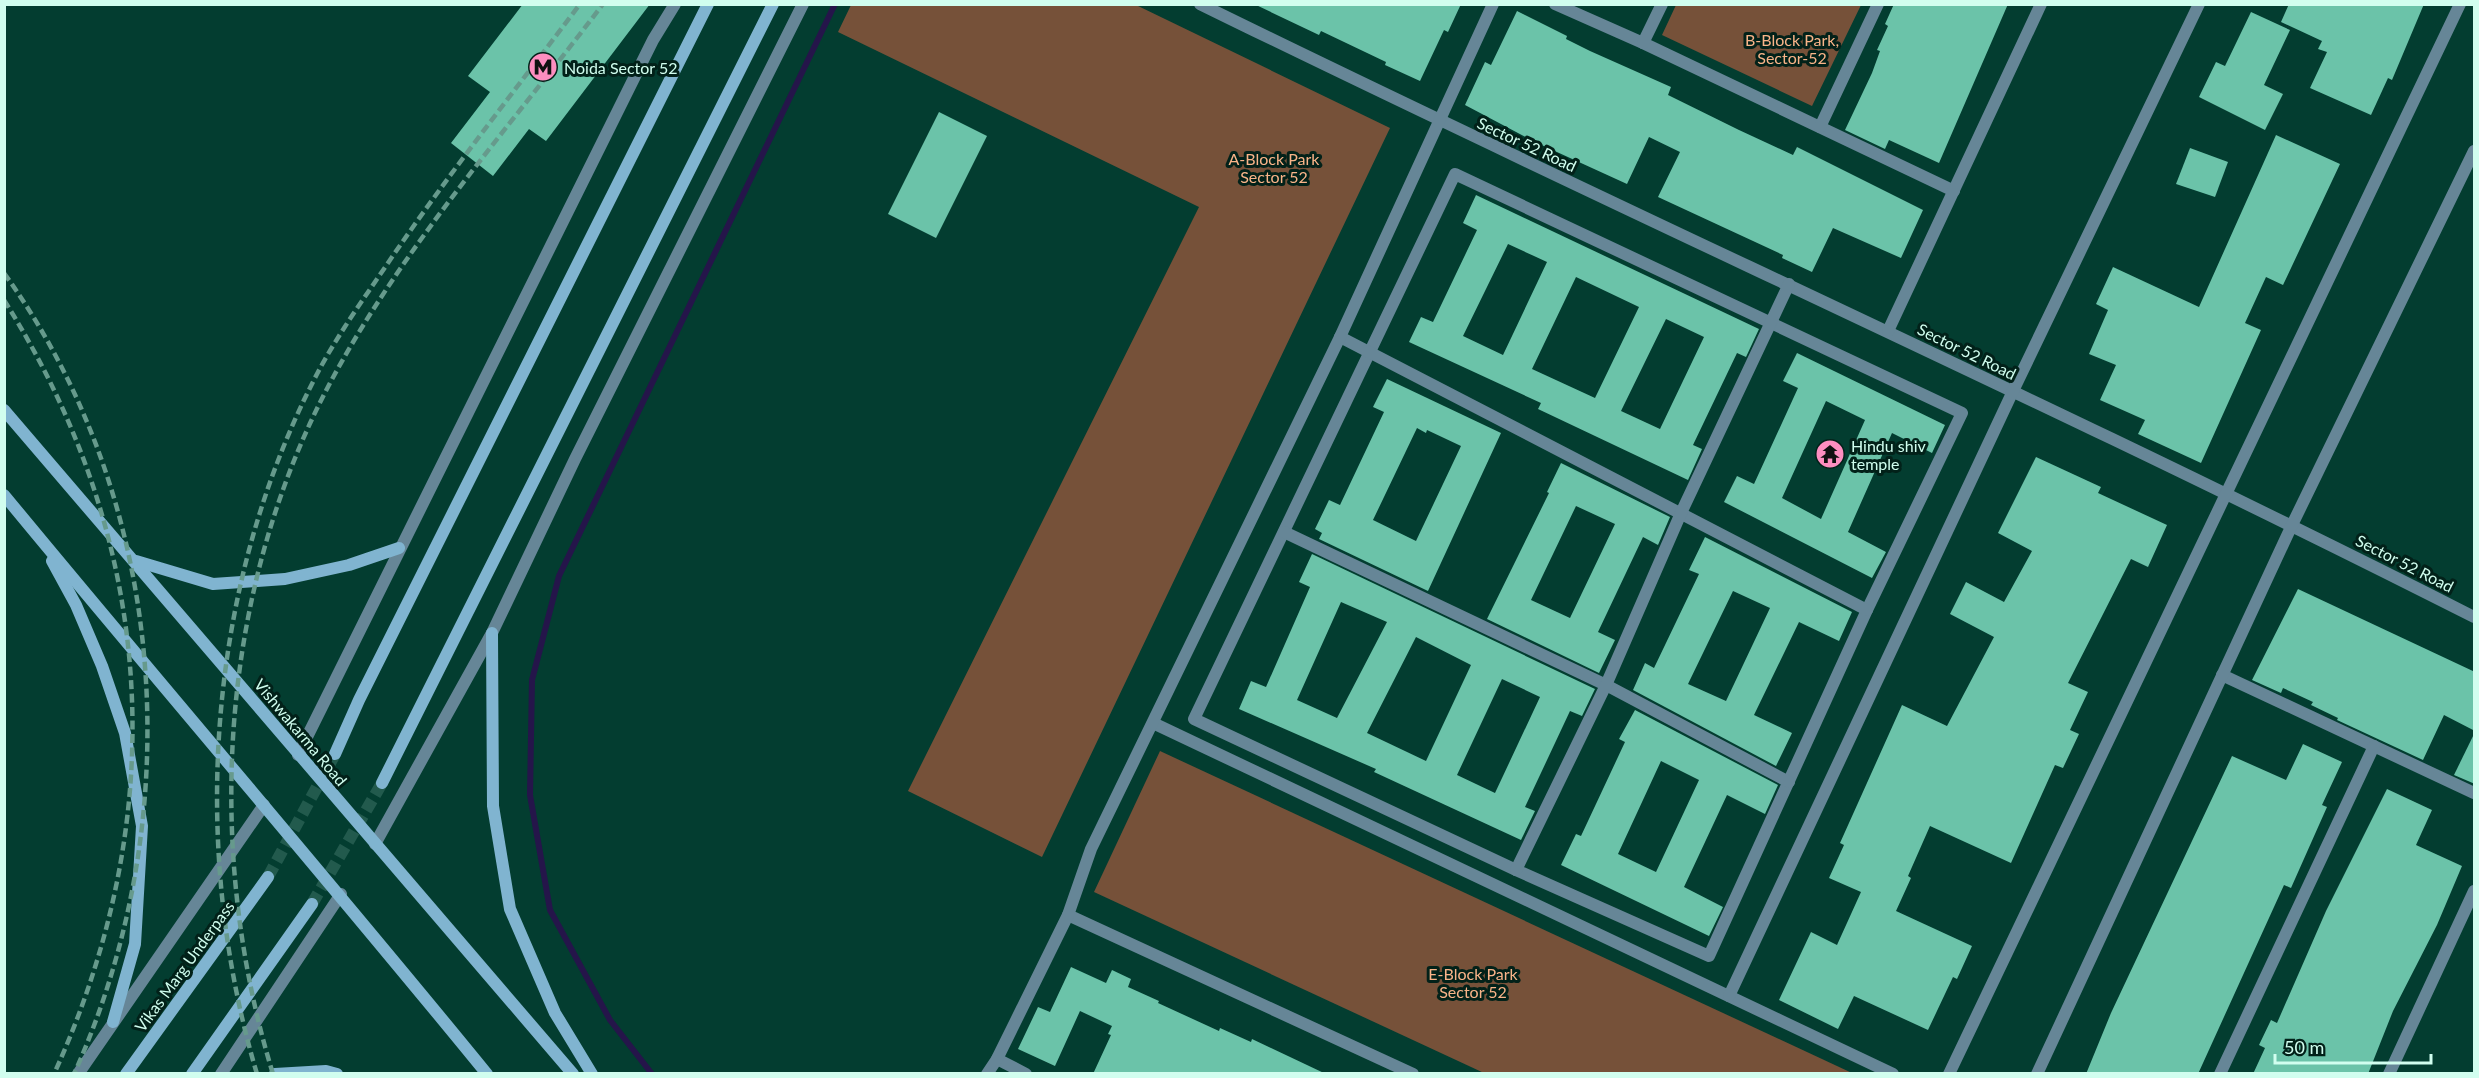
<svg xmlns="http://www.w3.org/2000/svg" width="2479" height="1078" viewBox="0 0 2479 1078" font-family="Lato,sans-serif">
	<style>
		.green { fill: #765139 }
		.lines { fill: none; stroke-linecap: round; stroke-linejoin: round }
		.stream { stroke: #25154a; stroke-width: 6 }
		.building { fill: #6bc3a9; fill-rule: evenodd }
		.secondary-tunnel { stroke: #225a4d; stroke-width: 12; stroke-dasharray: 12 6; stroke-linecap: butt }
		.minor { stroke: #668697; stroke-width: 12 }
		.tertiary { stroke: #668697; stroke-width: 12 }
		.secondary { stroke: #80b4d0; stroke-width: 12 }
		.rail { stroke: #669a8c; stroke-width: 4.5; stroke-dasharray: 9 4.5; stroke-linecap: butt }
		.labels { text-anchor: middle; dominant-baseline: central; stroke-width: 6; stroke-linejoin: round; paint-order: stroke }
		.park-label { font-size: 16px; fill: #f9b489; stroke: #022119 }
		.poi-label { font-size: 16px; fill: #d1feef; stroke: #022119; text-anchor: start }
		.street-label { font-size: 16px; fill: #d1feef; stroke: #022119 }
	</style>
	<rect width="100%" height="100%" fill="#033d30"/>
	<g class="green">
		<path d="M 851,5 L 1136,5 L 1390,128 L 1042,857 L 908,791 L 1199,207 L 838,32 Z"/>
		<path d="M 1676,5 L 1676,4 L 1861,5 L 1812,106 L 1662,35 Z"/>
		<path d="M 1160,751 L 1852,1073 L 1484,1073 L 1094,892 Z"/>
	</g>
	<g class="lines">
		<path class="stream" d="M 652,1074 L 610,1020 L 550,910 L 530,795 L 532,680 L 559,576 L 835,4"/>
	</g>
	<g class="building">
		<path d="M 523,4 L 650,4 L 546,141 L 529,129 L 493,176 L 451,143 L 490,92 L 468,76 Z"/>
		<path d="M 1254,4 L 1461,4 L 1448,32 L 1444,30 L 1420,81 L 1385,65 L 1386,62 L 1321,31 L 1319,35 Z"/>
		<path d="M 1894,4 L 2008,4 L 1939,163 L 1889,140 L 1885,149 L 1845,130 L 1872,73 L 1880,51 L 1877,50 L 1888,26 L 1885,24 Z"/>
		<path d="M 2289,4 L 2424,4 L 2392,80 L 2388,78 L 2371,115 L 2310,88 L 2327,52 L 2318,49 L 2322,41 L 2281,22 Z"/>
		<path d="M 1517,11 L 1567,36 L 1566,39 L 1590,51 L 1671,87 L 1668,95 L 1739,130 L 1793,155 L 1797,147 L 1923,210 L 1901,258 L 1833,228 L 1812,272 L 1782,258 L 1783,255 L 1658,197 L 1680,152 L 1649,137 L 1627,184 L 1535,142 L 1465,105 L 1485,62 L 1491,65 Z"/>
		<path d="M 2251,12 L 2290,30 L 2264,85 L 2283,94 L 2265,130 L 2199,97 L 2216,62 L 2225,66 Z"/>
		<path d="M 939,112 L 987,136 L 936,238 L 888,214 Z"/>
		<path d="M 2276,135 L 2340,164 L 2283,285 L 2266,277 L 2245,323 L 2261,330 L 2201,463 L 2138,434 L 2145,420 L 2100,400 L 2116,365 L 2089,354 L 2108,310 L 2096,304 L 2113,267 L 2199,307 Z"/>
		<path d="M 2190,148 L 2228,162 L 2215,197 L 2176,184 Z"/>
		<path d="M 1476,195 L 1759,329 L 1746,357 L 1737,353 L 1693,445 L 1702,449 L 1688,480 L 1538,409 L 1541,403 L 1409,342 L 1421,317 L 1433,322 L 1477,230 L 1463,223 ZM 1508,244 L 1547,262 L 1503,355 L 1463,336 ZM 1576,277 L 1639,307 L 1595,398 L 1532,369 ZM 1666,319 L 1704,337 L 1660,429 L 1621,411 Z"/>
		<path d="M 1797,353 L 1945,425 L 1932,453 L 1892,433 L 1848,532 L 1886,552 L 1872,578 L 1724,502 L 1737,476 L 1754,484 L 1798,388 L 1783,381 ZM 1826,401 L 1865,420 L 1821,519 L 1782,498 Z"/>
		<path d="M 1387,379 L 1501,433 L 1428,591 L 1319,539 L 1322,533 L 1315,529 L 1329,500 L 1340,505 L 1384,412 L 1373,407 ZM 1417,428 L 1426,433 L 1427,430 L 1461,446 L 1416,541 L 1373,520 Z"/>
		<path d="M 2036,457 L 2101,487 L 2098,493 L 2167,525 L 2148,567 L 2131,559 L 2068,683 L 2088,692 L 2070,730 L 2079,734 L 2063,768 L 2055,765 L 2011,863 L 1930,826 L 1908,876 L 1911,878 L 1896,911 L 1972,946 L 1957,979 L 1953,977 L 1928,1030 L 1854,996 L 1838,1029 L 1779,1000 L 1811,932 L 1837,945 L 1861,892 L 1829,878 L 1844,845 L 1840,843 L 1902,705 L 1947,726 L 1994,637 L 1950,614 L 1966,582 L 2004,602 L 2032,551 L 1998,533 Z"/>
		<path d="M 1561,463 L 1670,517 L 1658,545 L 1643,537 L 1598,632 L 1615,640 L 1599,673 L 1487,619 L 1549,493 L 1547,492 ZM 1576,506 L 1615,524 L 1570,618 L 1531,600 Z"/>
		<path d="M 1705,537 L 1852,612 L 1839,641 L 1799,622 L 1754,715 L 1792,733 L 1776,766 L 1633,690 L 1645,663 L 1654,668 L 1699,574 L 1689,570 ZM 1733,591 L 1770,608 L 1726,701 L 1688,684 Z"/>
		<path d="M 1312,554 L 1595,689 L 1582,716 L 1570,711 L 1525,807 L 1535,811 L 1521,840 L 1374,772 L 1376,769 L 1239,709 L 1251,681 L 1266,687 L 1310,587 L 1299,582 ZM 1341,602 L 1387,622 L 1337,718 L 1297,700 ZM 1416,637 L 1471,665 L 1426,761 L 1367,733 ZM 1502,679 L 1540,697 L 1495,793 L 1457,775 Z"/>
		<path d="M 2298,589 L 2475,672 L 2475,731 L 2444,715 L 2423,760 L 2337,720 L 2338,718 L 2311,705 L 2313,702 L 2283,688 L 2281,693 L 2252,680 Z"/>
		<path d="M 1635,710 L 1778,785 L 1765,814 L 1727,795 L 1684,887 L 1723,907 L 1709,936 L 1561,865 L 1576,834 L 1581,836 L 1625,742 L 1619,739 ZM 1661,761 L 1699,780 L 1656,872 L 1618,854 Z"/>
		<path d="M 2475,732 L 2475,784 L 2454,775 Z"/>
		<path d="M 2303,744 L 2342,762 L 2322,805 L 2327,807 L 2291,888 L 2284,885 L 2198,1074 L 2086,1074 L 2111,1013 L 2232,756 L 2286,780 Z"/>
		<path d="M 2387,789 L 2432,810 L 2416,845 L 2462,866 L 2437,925 L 2393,1011 L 2368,1074 L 2253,1074 L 2265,1048 L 2259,1045 L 2271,1020 L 2277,1023 L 2326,911 Z"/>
		<path d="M 1071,967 L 1106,983 L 1112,970 L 1131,979 L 1128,987 L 1159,1001 L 1158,1003 L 1219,1031 L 1220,1028 L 1251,1042 L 1252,1039 L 1326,1074 L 1093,1074 L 1111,1035 L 1108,1034 L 1112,1026 L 1080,1011 L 1055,1066 L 1018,1049 L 1038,1007 L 1050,1012 Z"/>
	</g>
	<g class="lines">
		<g class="secondary-tunnel">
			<path d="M 268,877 L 335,754"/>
			<path d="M 312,904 L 382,783"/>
		</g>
		<g class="minor">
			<path d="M 1200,4 C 1623,212 2054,404 2474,617"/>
			<path d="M 1555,4 L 1643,43 L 1954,191"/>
			<path d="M 1643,43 L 1662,4"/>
			<path d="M 1820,127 L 1878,4"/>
			<path d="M 1455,174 L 1962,413 L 1867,610 L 1709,956 L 1516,870 L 1194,719 Z"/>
			<path d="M 1888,331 L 2041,4"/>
			<path d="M 1340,337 L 1867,610"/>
			<path d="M 1284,532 L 1606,685 L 1789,782"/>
			<path d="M 2222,675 L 2474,793"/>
			<path d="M 1153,723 L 1893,1074"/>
			<path d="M 1516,870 L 1606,685 L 1681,513 L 1789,284"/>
			<path d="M 1068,915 L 1413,1074"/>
			<path d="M 1729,996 L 2013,391 L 2199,4"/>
			<path d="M 997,1059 L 1026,1074"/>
			<path d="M 987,1074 L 997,1059 L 1068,915 L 1091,849 L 1340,337 L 1493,4"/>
			<path d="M 1949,1074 L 2460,4"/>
			<path d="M 2037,1074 L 2292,525 L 2474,151"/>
			<path d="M 2220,1074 L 2374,746"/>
			<path d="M 2389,1074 L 2474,891"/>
		</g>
		<g class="tertiary">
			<path d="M 298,755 L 653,40 L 675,4"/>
			<path d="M 375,844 L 492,633 L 575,459 L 803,4"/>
			<path d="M 78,1074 L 264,805"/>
			<path d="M 221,1074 L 341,894"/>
		</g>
		<g class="secondary">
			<path d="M 4,410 L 573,1074"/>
			<path d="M 4,495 C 164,689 328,879 487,1074"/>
			<path d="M 52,561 L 76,605 L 102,666 L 125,733 L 142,826 L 135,944 L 113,1022"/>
			<path d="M 136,561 L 213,584 L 285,579 L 349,565 L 399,548"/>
			<path d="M 492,633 L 493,806 L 510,909 L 555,1013 L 592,1074"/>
			<path d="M 335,754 L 359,700 L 708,4"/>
			<path d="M 382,783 L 773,4"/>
			<path d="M 126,1074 L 268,877"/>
			<path d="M 192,1074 L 312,904"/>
			<path d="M 275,1074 L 326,1071 L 337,1074"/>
		</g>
		<g class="rail">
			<path d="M 4,273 C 170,503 190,817 74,1074"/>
			<path d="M 4,300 C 157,542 173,813 54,1074"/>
			<path d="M 257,1074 C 189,847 207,585 317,374 C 338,334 365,297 390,260 C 450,172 516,89 580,4"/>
			<path d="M 273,1074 C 204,850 219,592 330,383 C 403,246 509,128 603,4"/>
		</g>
	</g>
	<defs>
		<g id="metro-disc" transform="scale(1.5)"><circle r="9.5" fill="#fd8ec0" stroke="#022119"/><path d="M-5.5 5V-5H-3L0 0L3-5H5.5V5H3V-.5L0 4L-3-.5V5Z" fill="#111"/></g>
		<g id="temple-disc" transform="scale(1.5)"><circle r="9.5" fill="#fd8ec0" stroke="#022119"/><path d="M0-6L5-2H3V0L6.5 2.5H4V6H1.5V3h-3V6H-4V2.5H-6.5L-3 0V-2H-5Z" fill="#111"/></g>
	</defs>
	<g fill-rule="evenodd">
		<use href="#metro-disc" x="543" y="67"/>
		<use href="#temple-disc" x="1830" y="454"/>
	</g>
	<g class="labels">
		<g class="park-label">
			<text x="1792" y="39">B-Block Park,<tspan x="1792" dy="18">Sector-52</tspan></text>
			<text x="1274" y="158">A-Block Park<tspan x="1274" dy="18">Sector 52</tspan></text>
			<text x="1473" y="973">E-Block Park<tspan x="1473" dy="18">Sector 52</tspan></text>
		</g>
		<g class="poi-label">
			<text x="564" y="67">Noida Sector 52</text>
			<text x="1851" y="445">Hindu shiv<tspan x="1851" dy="18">temple</tspan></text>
		</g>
		<g class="street-label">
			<text transform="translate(1527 144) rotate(25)">Sector 52 Road</text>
			<text transform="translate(1967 351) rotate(26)">Sector 52 Road</text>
			<text transform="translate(2405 563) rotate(27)">Sector 52 Road</text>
			<text transform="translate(301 732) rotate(50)">Vishwakarma Road</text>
			<text transform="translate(184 966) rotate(-54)">Vikas Marg Underpass</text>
		</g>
	</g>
	<rect width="2479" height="1078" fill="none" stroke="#d1feef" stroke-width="12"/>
	<path d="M2275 1054v9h156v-9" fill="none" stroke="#d1feef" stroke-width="3"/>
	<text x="2284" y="1054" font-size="18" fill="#d1feef" stroke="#022119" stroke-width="4.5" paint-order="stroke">50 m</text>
</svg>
